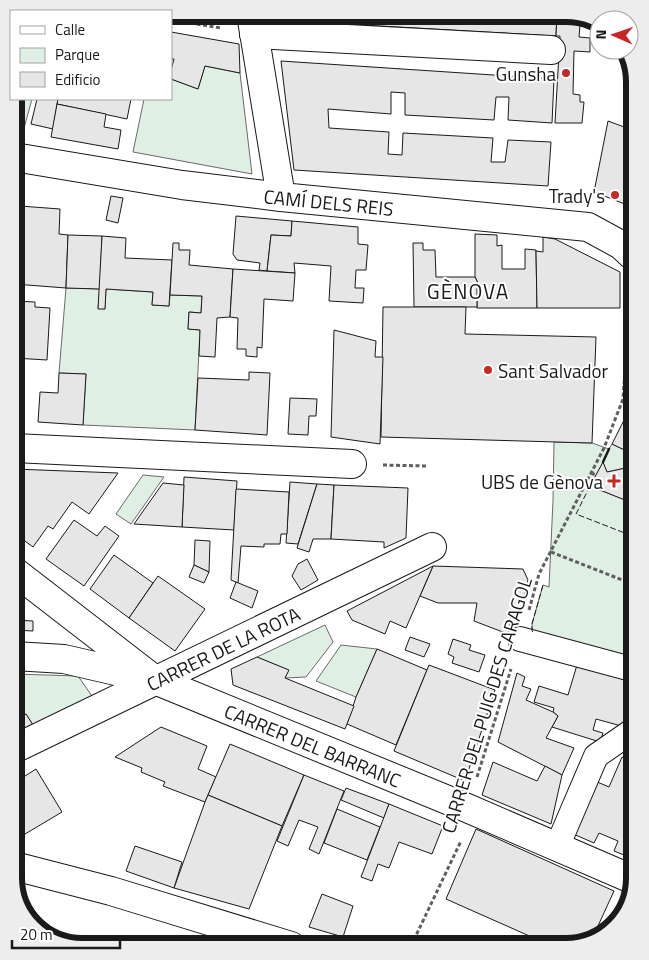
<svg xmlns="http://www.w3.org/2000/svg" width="649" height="960" viewBox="0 0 649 960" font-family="'Titillium Web',sans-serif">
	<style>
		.green { fill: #e0efe3; stroke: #6a6a6a }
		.building { fill: #e6e6e6; stroke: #1a1a1a }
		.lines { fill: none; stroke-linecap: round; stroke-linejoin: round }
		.pedestrian-casing { stroke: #1a1a1a; stroke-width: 26 }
		.minor-casing { stroke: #1a1a1a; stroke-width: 30 }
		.tertiary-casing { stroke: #1a1a1a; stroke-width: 30 }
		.path { stroke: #5f5f5f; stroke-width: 3; stroke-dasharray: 4 2.5; stroke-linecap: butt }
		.pedestrian { stroke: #fff; stroke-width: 24 }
		.minor { stroke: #fff; stroke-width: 28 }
		.tertiary { stroke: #fff; stroke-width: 28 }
		.fence { stroke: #1a1a1a; stroke-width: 1; stroke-dasharray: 6 2.5; stroke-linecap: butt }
		.wall { stroke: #1a1a1a; stroke-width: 2.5 }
		.poi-dot { fill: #c62828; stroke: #fff; stroke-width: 2 }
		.labels { text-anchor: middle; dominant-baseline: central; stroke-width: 4; stroke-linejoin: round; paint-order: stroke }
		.poi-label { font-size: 19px; fill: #1a1a1a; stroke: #fff; text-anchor: end }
		.street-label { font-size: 19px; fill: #1a1a1a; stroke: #fff }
		.quarter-label { font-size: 21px; letter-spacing: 1px; fill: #1a1a1a; stroke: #fff }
		.rim { fill: none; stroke: #1a1a1a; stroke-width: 6 }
	</style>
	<rect width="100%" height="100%" fill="#fff"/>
	<g class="green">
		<path d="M 205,66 L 240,73 L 252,174 L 133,152 L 144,99 L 171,99 L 171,79 L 198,89 Z"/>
		<path d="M 14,99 L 32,99 L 23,132 L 14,131 Z"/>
		<path d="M 66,288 L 100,289 L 98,308 L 105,309 L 106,289 L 153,292 L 152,305 L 169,306 L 170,295 L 202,296 L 201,313 L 189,312 L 188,329 L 200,330 L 195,430 L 83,425 L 86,374 L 59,373 Z"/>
		<path d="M 554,442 L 592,443 L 609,449 L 612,444 L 635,455 L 635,466 L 607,472 L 603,463 L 590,486 L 635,504 L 635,663 L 532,631 L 532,624 L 543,585 L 549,587 L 553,501 Z"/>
		<path d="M 143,475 L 164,477 L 131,524 L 116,514 Z"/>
		<path d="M 325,625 L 333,642 L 306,677 L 285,678 L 288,670 L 257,657 Z"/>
		<path d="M 341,645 L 377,649 L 356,697 L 316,681 Z"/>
		<path d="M 14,674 L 78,676 L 92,696 L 33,725 L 26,714 L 14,720 Z"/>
	</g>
	<g class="building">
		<path d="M 274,14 L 557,14 L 556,36 L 275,20 Z"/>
		<path d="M 557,14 L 570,14 L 599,23 L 599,27 L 580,25 L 579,37 L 590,38 L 590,52 L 574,51 L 573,94 L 580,95 L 580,102 L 584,102 L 582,123 L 555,123 L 560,36 L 556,36 Z"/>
		<path d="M 171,32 L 239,44 L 240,73 L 205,66 L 198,89 L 171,79 L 171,70 L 174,59 L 171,59 Z"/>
		<path d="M 281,61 L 554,79 L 552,123 L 508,120 L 509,97 L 496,97 L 494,120 L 405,115 L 405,93 L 391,92 L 391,114 L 328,109 L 329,128 L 389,132 L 388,154 L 402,155 L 403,133 L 493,138 L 491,162 L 505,162 L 508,140 L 551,142 L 548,186 L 294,170 Z"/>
		<path d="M 37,99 L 58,99 L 53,129 L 31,124 Z"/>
		<path d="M 58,99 L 131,99 L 127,119 L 57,104 Z"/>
		<path d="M 57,104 L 106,114 L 104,127 L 121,130 L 118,149 L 51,137 Z"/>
		<path d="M 608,121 L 635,131 L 635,208 L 594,192 Z"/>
		<path d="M 14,183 L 22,183 L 20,206 L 60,209 L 59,234 L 68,235 L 66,288 L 14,284 Z"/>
		<path d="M 111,196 L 123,198 L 118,223 L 106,220 Z"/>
		<path d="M 236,216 L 292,221 L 291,236 L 271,235 L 267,271 L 259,270 L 260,263 L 237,260 L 233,254 Z"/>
		<path d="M 635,219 L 635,237 L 629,234 Z"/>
		<path d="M 292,221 L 358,227 L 358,244 L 368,245 L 366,270 L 356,270 L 355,288 L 364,288 L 363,303 L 329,301 L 331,266 L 294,263 L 295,273 L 267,271 L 271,235 L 291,236 Z"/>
		<path d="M 475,234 L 497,235 L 497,246 L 502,245 L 502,269 L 525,269 L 525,249 L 536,250 L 537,308 L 477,308 L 477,281 L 475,277 Z"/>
		<path d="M 68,235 L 102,236 L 100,289 L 66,288 Z"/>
		<path d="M 102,236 L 126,238 L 125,258 L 172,260 L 169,306 L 152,305 L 153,292 L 106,289 L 105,309 L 98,309 Z"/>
		<path d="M 543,237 L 555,239 L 620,272 L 620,308 L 537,308 L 536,251 L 543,252 Z"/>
		<path d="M 173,243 L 179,243 L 179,250 L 190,250 L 189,265 L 233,269 L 230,317 L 217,318 L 215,357 L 199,356 L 200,330 L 188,329 L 189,312 L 201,313 L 202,296 L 170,295 Z"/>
		<path d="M 413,243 L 423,243 L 423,250 L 435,250 L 436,277 L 475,277 L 477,281 L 477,307 L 414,307 Z"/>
		<path d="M 233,269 L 295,273 L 293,301 L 264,299 L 262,348 L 257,347 L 257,357 L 246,356 L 246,349 L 237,349 L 238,318 L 230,317 Z"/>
		<path d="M 14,301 L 35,302 L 35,307 L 50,308 L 47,360 L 14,358 Z"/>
		<path d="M 383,307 L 466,307 L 465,334 L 596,337 L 592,443 L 381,437 Z"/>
		<path d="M 334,330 L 376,341 L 375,357 L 383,357 L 380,444 L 331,437 Z"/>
		<path d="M 249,372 L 270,373 L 267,435 L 195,430 L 198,378 L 249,380 Z"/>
		<path d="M 59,373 L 86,374 L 83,425 L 38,422 L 40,392 L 58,393 Z"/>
		<path d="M 290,398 L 317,399 L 316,416 L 309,416 L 308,435 L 288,434 Z"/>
		<path d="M 635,398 L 635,455 L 612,444 Z"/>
		<path d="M 603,462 L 607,472 L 635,466 L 635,504 L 590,486 Z"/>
		<path d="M 14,469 L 118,473 L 89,514 L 72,502 L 53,529 L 48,526 L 33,547 L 14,533 Z"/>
		<path d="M 184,477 L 237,481 L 234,530 L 182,527 Z"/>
		<path d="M 290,482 L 317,484 L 298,544 L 286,543 Z"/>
		<path d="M 163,483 L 184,485 L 182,527 L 134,524 Z"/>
		<path d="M 317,484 L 334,485 L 331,539 L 313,539 L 309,552 L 297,548 Z"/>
		<path d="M 334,485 L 408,488 L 406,538 L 384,548 L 384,542 L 331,539 Z"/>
		<path d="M 236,489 L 289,492 L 287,534 L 281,534 L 280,544 L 264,544 L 264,547 L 241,546 L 238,583 L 231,580 Z"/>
		<path d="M 74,520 L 97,536 L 105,526 L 119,536 L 84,586 L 46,559 Z"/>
		<path d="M 195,540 L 210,541 L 209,572 L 194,565 Z"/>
		<path d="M 114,555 L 153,583 L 129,618 L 90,589 Z"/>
		<path d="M 307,559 L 318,580 L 301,590 L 292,576 L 298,564 Z"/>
		<path d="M 194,565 L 209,572 L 204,583 L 189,577 Z"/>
		<path d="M 433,566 L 523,569 L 528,580 L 521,611 L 512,611 L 508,634 L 474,621 L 477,603 L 438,603 L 420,596 Z"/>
		<path d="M 433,566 L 406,628 L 390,621 L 385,634 L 352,620 L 347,611 Z"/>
		<path d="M 158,576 L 205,609 L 175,651 L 129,618 Z"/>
		<path d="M 236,582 L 258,591 L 252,608 L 230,598 Z"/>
		<path d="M 14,600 L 24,607 L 15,620 L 33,621 L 33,631 L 14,630 Z"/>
		<path d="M 410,637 L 430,644 L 424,657 L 405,650 Z"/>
		<path d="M 453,639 L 471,645 L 469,650 L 485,655 L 479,672 L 452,663 L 454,657 L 448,654 Z"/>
		<path d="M 377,649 L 427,670 L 396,745 L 347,724 L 356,697 Z"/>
		<path d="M 257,657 L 289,670 L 285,678 L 354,706 L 345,729 L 233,685 L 231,669 Z"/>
		<path d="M 429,665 L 495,690 L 465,781 L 394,751 Z"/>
		<path d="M 577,665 L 635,683 L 635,704 L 632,703 L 625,727 L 596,719 L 593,730 L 603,733 L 600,742 L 552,727 L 558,716 L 553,712 L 554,708 L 534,702 L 539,686 L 568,695 Z"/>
		<path d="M 517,673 L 525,677 L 522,686 L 531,689 L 526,700 L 553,712 L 558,716 L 546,738 L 574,748 L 562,775 L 498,742 Z"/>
		<path d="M 26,714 L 33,725 L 14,735 L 14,720 Z"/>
		<path d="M 161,727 L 207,746 L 198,769 L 216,777 L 205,802 L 163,786 L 165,782 L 141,772 L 142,768 L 115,757 Z"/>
		<path d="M 230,744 L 304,775 L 282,826 L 208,795 Z"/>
		<path d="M 622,757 L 635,763 L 635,844 L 629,857 L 614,851 L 618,841 L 599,833 L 594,843 L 571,833 L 595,781 L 609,787 Z"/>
		<path d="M 493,762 L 537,781 L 545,766 L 562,775 L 551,824 L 482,795 Z"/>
		<path d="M 36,769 L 62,812 L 15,840 L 14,837 L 14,783 Z"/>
		<path d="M 304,775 L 344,791 L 319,854 L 309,849 L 318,827 L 299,820 L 288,846 L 277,841 Z"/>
		<path d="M 346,788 L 389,804 L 384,818 L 341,800 Z"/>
		<path d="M 208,795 L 282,826 L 249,909 L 174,888 L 205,802 Z"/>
		<path d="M 389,804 L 443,826 L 432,854 L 399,842 L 389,868 L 378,864 L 372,881 L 361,877 Z"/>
		<path d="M 337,809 L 380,827 L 367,860 L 324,843 Z"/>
		<path d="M 476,829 L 614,891 L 592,939 L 566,946 L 552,946 L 446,899 Z"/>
		<path d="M 635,844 L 635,860 L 629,857 Z"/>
		<path d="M 135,846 L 182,862 L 174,888 L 126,871 Z"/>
		<path d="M 322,894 L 353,906 L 343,937 L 309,927 Z"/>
		<path d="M 624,904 L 628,906 L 626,912 L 610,927 Z"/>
	</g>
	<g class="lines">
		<g class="pedestrian-casing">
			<g id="pedestrian">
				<path d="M 520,639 L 635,670"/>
				<path d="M 557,847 L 596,756 L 635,729"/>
			</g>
		</g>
		<g class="minor-casing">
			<g id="minor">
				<path d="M 251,14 L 281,197"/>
				<path d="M 254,34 L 551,50"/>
				<path d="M 14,448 L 352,464"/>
				<path id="s1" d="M 14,571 L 155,680 L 467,808 L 634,880"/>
				<path d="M 14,656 L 64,659 L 146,678"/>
				<path id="s2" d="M 14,749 L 432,547"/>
				<path d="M 14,866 L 111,891 L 291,946"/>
			</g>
		</g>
		<g class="tertiary-casing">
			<g id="tertiary">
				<path id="s3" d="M 14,157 L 182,185 L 281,197 L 588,227 L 621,245 L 635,258"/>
			</g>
		</g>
		<g class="path">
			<path d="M 171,20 L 221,28"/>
			<path d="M 383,465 L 426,466"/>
			<path d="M 591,473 L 596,475"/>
			<path d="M 551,552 L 635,585"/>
			<path d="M 529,610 L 539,574 L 604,448 L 623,399 L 626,356 L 635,333"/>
			<path d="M 477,777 L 511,669"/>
			<path d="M 411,946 L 461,841"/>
		</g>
		<use href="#pedestrian" class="pedestrian"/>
		<use href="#minor" class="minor"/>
		<use href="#tertiary" class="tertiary"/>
		<g class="fence">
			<path d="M 590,486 L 576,514 L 635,537"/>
			<path d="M 533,632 L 532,631 L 532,624 L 543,585"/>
		</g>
		<path class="wall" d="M 603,462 L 609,449"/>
	</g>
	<g class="poi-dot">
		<circle cx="566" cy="73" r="5"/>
		<circle cx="615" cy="195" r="5"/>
		<circle cx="488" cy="370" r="5"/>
		<path d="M611.5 473.5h5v5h5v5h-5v5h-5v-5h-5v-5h5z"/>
	</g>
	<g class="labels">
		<g class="poi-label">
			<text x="556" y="73">Gunsha</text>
			<text x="605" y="195">Trady's</text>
			<text x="498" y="370" text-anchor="start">Sant Salvador</text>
			<text x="603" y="481">UBS de Gènova</text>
		</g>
		<g class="street-label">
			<text stroke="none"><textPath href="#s3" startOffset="318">CAMÍ DELS REIS</textPath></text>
			<text stroke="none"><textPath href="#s2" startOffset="232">CARRER DE LA ROTA</textPath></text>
			<text transform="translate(486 705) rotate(-73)">CARRER DEL PUIG DES CARAGOL</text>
			<text stroke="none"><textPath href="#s1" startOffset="349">CARRER DEL BARRANC</textPath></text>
		</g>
		<g class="quarter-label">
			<text x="468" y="291">GÈNOVA</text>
		</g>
	</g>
	<path d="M0 0H649V960H0ZM82 22H566A60 60 0 0 1 626 82V878A60 60 0 0 1 566 938H82A60 60 0 0 1 22 878V82A60 60 0 0 1 82 22Z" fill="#ededed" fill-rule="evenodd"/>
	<path class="rim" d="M82 22H566A60 60 0 0 1 626 82V878A60 60 0 0 1 566 938H82A60 60 0 0 1 22 878V82A60 60 0 0 1 82 22Z"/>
	<rect x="10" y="10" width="162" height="90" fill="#ffffff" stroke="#a3a3a3"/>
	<rect x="20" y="26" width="25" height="8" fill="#ffffff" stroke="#a3a3a3"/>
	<text x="55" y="35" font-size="15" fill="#1a1a1a">Calle</text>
	<rect x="20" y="48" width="25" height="15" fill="#e0efe3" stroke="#a3a3a3"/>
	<text x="55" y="60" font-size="15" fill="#1a1a1a">Parque</text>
	<rect x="20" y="72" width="25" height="15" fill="#e6e6e6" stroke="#a3a3a3"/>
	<text x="55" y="85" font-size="15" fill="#1a1a1a">Edificio</text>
	<g transform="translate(614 35) rotate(272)"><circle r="24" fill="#ffffff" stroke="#a3a3a3"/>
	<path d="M0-4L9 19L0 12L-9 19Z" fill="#c62828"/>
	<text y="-8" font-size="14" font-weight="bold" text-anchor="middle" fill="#1a1a1a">N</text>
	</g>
	<path d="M12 940v8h108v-8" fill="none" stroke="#1a1a1a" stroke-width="2.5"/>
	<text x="20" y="940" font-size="15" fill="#1a1a1a" stroke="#ffffff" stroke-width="4" paint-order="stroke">20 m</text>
</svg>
